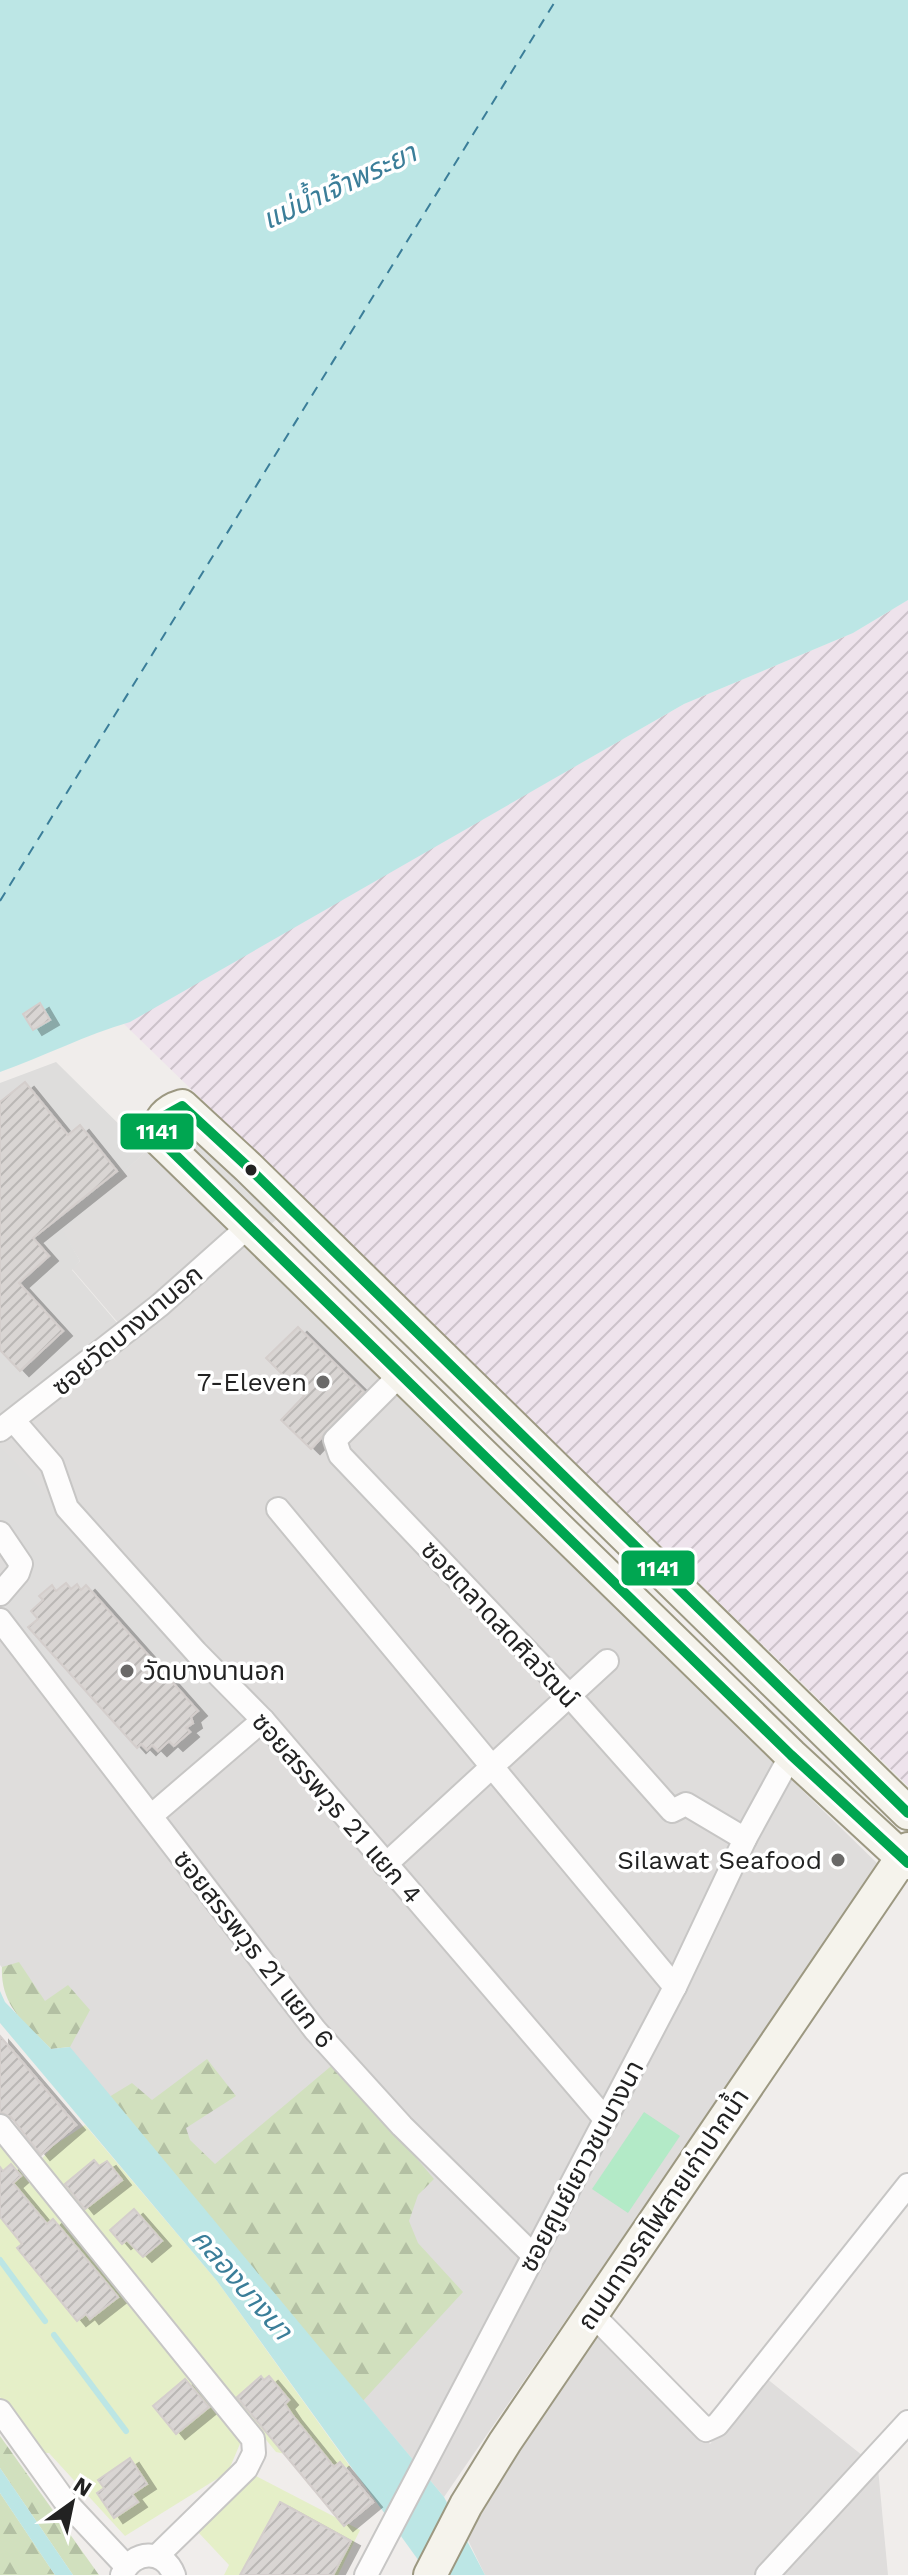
<svg xmlns="http://www.w3.org/2000/svg" width="908" height="2575" viewBox="0 0 908 2575" font-family="'Work Sans','Noto Sans Thai',sans-serif">
	<style>
		.residential { fill: #dfdddc }
		.industrial { fill: url(#industrial-furrows) }
		.religious { fill: #dedddc }
		.grass { fill: #e5efc8 }
		.forest { fill: url(#forest-firs) }
		.pitch { fill: #b3eac7 }
		.parking { fill: #e0dfde }
		.water { fill: #bce6e5 }
		.lines { fill: none; stroke-linecap: round; stroke-linejoin: round }
		.stream { stroke: #bce6e5; stroke-width: 6 }
		.ferry { stroke: #3b7e99; stroke-width: 2; stroke-dasharray: 10 8; stroke-linecap: butt }
		.building { fill: url(#building-hatch); stroke: #d4cecc; stroke-width: 2; filter: url(#shadow) }
		.street-casing { stroke: #c7c6c5; stroke-width: 26 }
		.secondary-casing { stroke: #9c9881; stroke-width: 36 }
		.street { stroke: #fdfcfc; stroke-width: 22 }
		.secondary { stroke: #f5f3ec; stroke-width: 32 }
		.bus-1-casing { stroke: #fff; stroke-width: 16 }
		.bus-1 { stroke: #00a651; stroke-width: 10 }
		.bus-dot { fill: #222; stroke: #fff; stroke-width: 3 }
		.poi-dot { fill: #6a6968; stroke: #fff; stroke-width: 3 }
		.labels { text-anchor: middle; dominant-baseline: central; stroke-width: 7; stroke-linejoin: round; paint-order: stroke }
		.street-label { font-size: 26px; fill: #222; stroke: #fff }
		.poi-label { font-size: 26px; fill: #222; stroke: #fff; text-anchor: end }
		.water-label { font-size: 28px; font-style: italic; fill: #3b7e99; stroke: #fff }
		.line-badge { stroke: #fff; stroke-width: 3 }
		.badge-label { font-size: 22px; text-anchor: middle; font-weight: bold; fill: #fff }
	</style>
	<defs>
		<pattern id="industrial-furrows" width="10" height="10" patternUnits="userSpaceOnUse" patternTransform="scale(2)"><rect width="10" height="10" fill="#eee3ec"/><path d="M-1 1l2-2M0 10L10 0M9 11l2-2" fill="none" stroke="#ccc2ca"/></pattern>
		<pattern id="forest-firs" width="22" height="20" patternUnits="userSpaceOnUse" patternTransform="scale(2)"><rect width="22" height="20" fill="#d1e0be"/><path d="M5 1l3.5 6h-7zM16 11l3.5 6h-7z" fill="#b3c0a3"/></pattern>
		<pattern id="building-hatch" width="6" height="6" patternUnits="userSpaceOnUse" patternTransform="scale(2)"><rect width="6" height="6" fill="#d9d5d3"/><path d="M-1 1l2-2M0 6l6-6M5 7l2-2" fill="none" stroke="#bab7b5"/></pattern>
		<filter id="shadow"><feDropShadow dx="9" dy="5" stdDeviation="0" flood-color="#0004"/></filter>
	</defs>
	<rect width="100%" height="100%" fill="#f0edeb"/>
	<g class="residential">
		<path d="M 146,1151 L 879,1865 L 444,2497 L 0,1965 L 0,1439 L 50,1405 L 132,1339 L 72,1269 L 80,1261 L 62,1231 Z"/>
		<path d="M 596,2326 L 710,2444 L 766,2378 L 878,2468 L 888,2575 L 485,2575 L 467,2538 Z"/>
	</g>
	<path class="industrial" d="M 908,600 L 908,1786 L 124,1024 L 684,704 L 853,633 Z"/>
	<g class="religious">
		<path d="M 56,1062 L 146,1151 L 63,1231 L 80,1261 L 72,1270 L 118,1324 L 0,1422 L 0,1083 Z"/>
		<path d="M 0,1447 L 123,1576 L 254,1722 L 151,1806 L 0,1609 L 31,1570 L 0,1521 Z"/>
	</g>
	<g class="grass">
		<path d="M 85,2125 L 217,2281 L 351,2468 L 276,2452 L 39,2162 L 53,2146 Z"/>
		<path d="M 0,2140 L 242,2439 L 228,2472 L 125,2536 L 49,2453 L 40,2453 L 0,2397 Z"/>
		<path d="M 254,2475 L 360,2530 L 338,2575 L 224,2575 L 229,2565 L 198,2532 L 201,2524 Z"/>
	</g>
	<g class="forest">
		<path d="M 19,1962 L 45,2001 L 68,1985 L 90,2010 L 70,2047 L 51,2049 C 26,2024 0,2006 2,1967 Z"/>
		<path d="M 207,2059 L 236,2096 L 186,2128 L 190,2140 L 215,2164 L 336,2062 L 434,2179 L 418,2195 L 409,2221 L 418,2243 L 463,2292 L 362,2402 L 109,2097 L 132,2083 L 152,2100 Z"/>
		<path d="M 0,2436 L 99,2575 L 73,2575 L 0,2468 Z"/>
		<path d="M 0,2493 L 55,2575 L 0,2575 Z"/>
	</g>
	<path class="pitch" d="M 644,2112 L 680,2136 L 628,2213 L 592,2189 Z"/>
	<path class="parking" d="M 176,1116 L 279,1217 L 267,1228 L 165,1127 Z"/>
	<g class="water">
		<path d="M 0,0 L 908,0 L 908,600 L 853,633 L 684,704 L 130,1022 C 85,1035 45,1056 0,1072 Z"/>
		<path d="M 0,1991 L 5,2002 L 51,2049 L 70,2047 L 444,2497 L 485,2575 L 429,2575 L 217,2281 L 0,2023 Z"/>
		<path d="M 0,2468 L 73,2575 L 55,2575 L 0,2493 Z"/>
	</g>
	<g class="lines">
		<g class="stream">
			<path d="M 0,2260 L 45,2321"/>
			<path d="M 54,2335 L 126,2431"/>
		</g>
		<path class="ferry" d="M 0,901 L 556,0"/>
	</g>
	<g class="building">
		<path d="M 40,1003 L 50,1020 L 33,1030 L 23,1014 Z"/>
		<path d="M 25,1082 L 68,1135 L 80,1125 L 117,1171 L 33,1238 L 49,1256 L 19,1283 L 63,1331 L 20,1371 L 0,1350 L 0,1102 Z"/>
		<path d="M 298,1327 L 364,1392 L 311,1449 L 281,1420 L 304,1396 L 266,1358 Z"/>
		<path d="M 66,1583 L 71,1589 L 77,1584 L 81,1590 L 86,1585 L 198,1711 L 191,1717 L 193,1723 L 186,1728 L 190,1732 L 174,1746 L 169,1741 L 158,1751 L 152,1745 L 147,1750 L 141,1744 L 137,1748 L 28,1627 L 38,1619 L 31,1611 L 43,1600 L 39,1596 L 52,1585 L 56,1591 Z"/>
		<path d="M 0,2036 L 76,2125 L 41,2155 L 11,2117 L 0,2112 Z"/>
		<path d="M 94,2160 L 99,2166 L 107,2161 L 122,2180 L 85,2209 L 65,2184 Z"/>
		<path d="M 11,2164 L 21,2176 L 13,2183 L 47,2224 L 53,2219 L 118,2297 L 90,2319 L 86,2314 L 77,2321 L 17,2248 L 22,2244 L 0,2217 L 0,2167 L 3,2171 Z"/>
		<path d="M 134,2209 L 162,2241 L 143,2257 L 127,2240 L 122,2244 L 110,2230 Z"/>
		<path d="M 261,2376 L 264,2380 L 269,2376 L 289,2400 L 285,2404 L 293,2416 L 334,2467 L 340,2462 L 373,2502 L 344,2526 L 237,2397 Z"/>
		<path d="M 185,2379 L 209,2407 L 176,2434 L 153,2406 Z"/>
		<path d="M 130,2458 L 147,2484 L 132,2494 L 138,2502 L 114,2518 L 97,2493 L 104,2488 L 98,2480 Z"/>
		<path d="M 280,2502 L 351,2541 L 333,2575 L 240,2575 Z"/>
	</g>
	<g class="lines">
		<g class="street-casing">
			<g id="street">
				<path d="M 400,1375 L 335,1440 L 340,1455 L 568,1694 L 672,1811 L 686,1804 L 745,1839"/>
				<path d="M 14,1421 L 52,1465 L 67,1508 L 196,1652 L 263,1720 L 606,2120"/>
				<path d="M 0,1430 L 160,1305 L 250,1225"/>
				<path d="M 278,1509 L 675,1987"/>
				<path d="M 0,1533 L 21,1564 L 18,1573 L 0,1594"/>
				<path d="M 0,1620 L 315,2030 L 402,2126 L 534,2256"/>
				<path d="M 151,1816 L 263,1720"/>
				<path d="M 385,1865 L 607,1661"/>
				<path d="M 0,2126 L 253,2439 L 254,2453 L 246,2469 L 157,2556"/>
				<path d="M 592,2314 L 706,2430 L 717,2425 L 726,2414 L 908,2185"/>
				<path d="M 0,2411 L 64,2500 L 126,2566"/>
				<path d="M 122,2575 C 133,2550 164,2548 174,2575"/>
				<path d="M 366,2575 L 675,1987 L 745,1839 L 791,1755"/>
				<path d="M 767,2575 L 908,2422"/>
			</g>
		</g>
		<g class="secondary-casing">
			<g id="secondary">
				<path d="M 908,1813 L 248,1167 L 182,1106 C 165,1111 161,1119 155,1135 L 791,1755 L 908,1863"/>
				<path d="M 430,2575 L 466,2505 L 505,2442 L 908,1849"/>
			</g>
		</g>
		<use href="#street" class="street"/>
		<use href="#secondary" class="secondary"/>
		<g class="bus-1-casing">
			<path id="bus-1" d="M 908,1813 L 248,1167 L 182,1106 L 164,1116 L 155,1135 L 791,1755 L 908,1863"/>
		</g>
		<use href="#bus-1" class="bus-1"/>
	</g>
	<circle class="bus-dot" cx="251" cy="1170" r="7"/>
	<g class="poi-dot">
		<circle cx="323" cy="1382" r="8"/>
		<circle cx="127" cy="1671" r="8"/>
		<circle cx="838" cy="1860" r="8"/>
	</g>
	<g class="labels">
		<g class="street-label">
			<text transform="translate(127 1330) rotate(-40)">ซอยวัดบางนานอก</text>
			<text transform="translate(500 1624) rotate(47)">ซอยตลาดสดศิลวัฒน์</text>
			<text transform="translate(337 1808) rotate(49)">ซอยสรรพวุธ 21 แยก 4</text>
			<text transform="translate(254 1949) rotate(52)">ซอยสรรพวุธ 21 แยก 6</text>
			<text transform="translate(581 2166) rotate(-62)">ซอยศูนย์เยาวชนบางนา</text>
			<text transform="translate(663 2209) rotate(-56)">ถนนทางรถไฟสายเก่าปากน้ำ</text>
		</g>
		<g class="poi-label">
			<text x="307" y="1382">7-Eleven</text>
			<text x="143" y="1671" text-anchor="start">วัดบางนานอก</text>
			<text x="822" y="1860">Silawat Seafood</text>
		</g>
		<g class="water-label">
			<text transform="translate(339 186) rotate(-25)">แม่น้ำเจ้าพระยา</text>
			<text transform="translate(242 2284) rotate(49)">คลองบางนา</text>
		</g>
	</g>
	<g class="line-badge">
		<rect x="119" y="1112" width="76" height="39" rx="8" fill="#00a651"/>
		<rect x="620" y="1549" width="76" height="38" rx="8" fill="#00a651"/>
	</g>
	<g class="badge-label">
		<text x="157" y="1139">1141</text>
		<text x="658" y="1576">1141</text>
	</g>
	<g transform="translate(72 2503) rotate(33)" stroke="#ffffff" stroke-width="6" paint-order="stroke">
	<path d="M0-6L14 30L0 20L-14 30Z" fill="#222222"/>
	<text y="-12" font-size="22" font-weight="bold" text-anchor="middle" fill="#222222">N</text>
	</g>
</svg>
